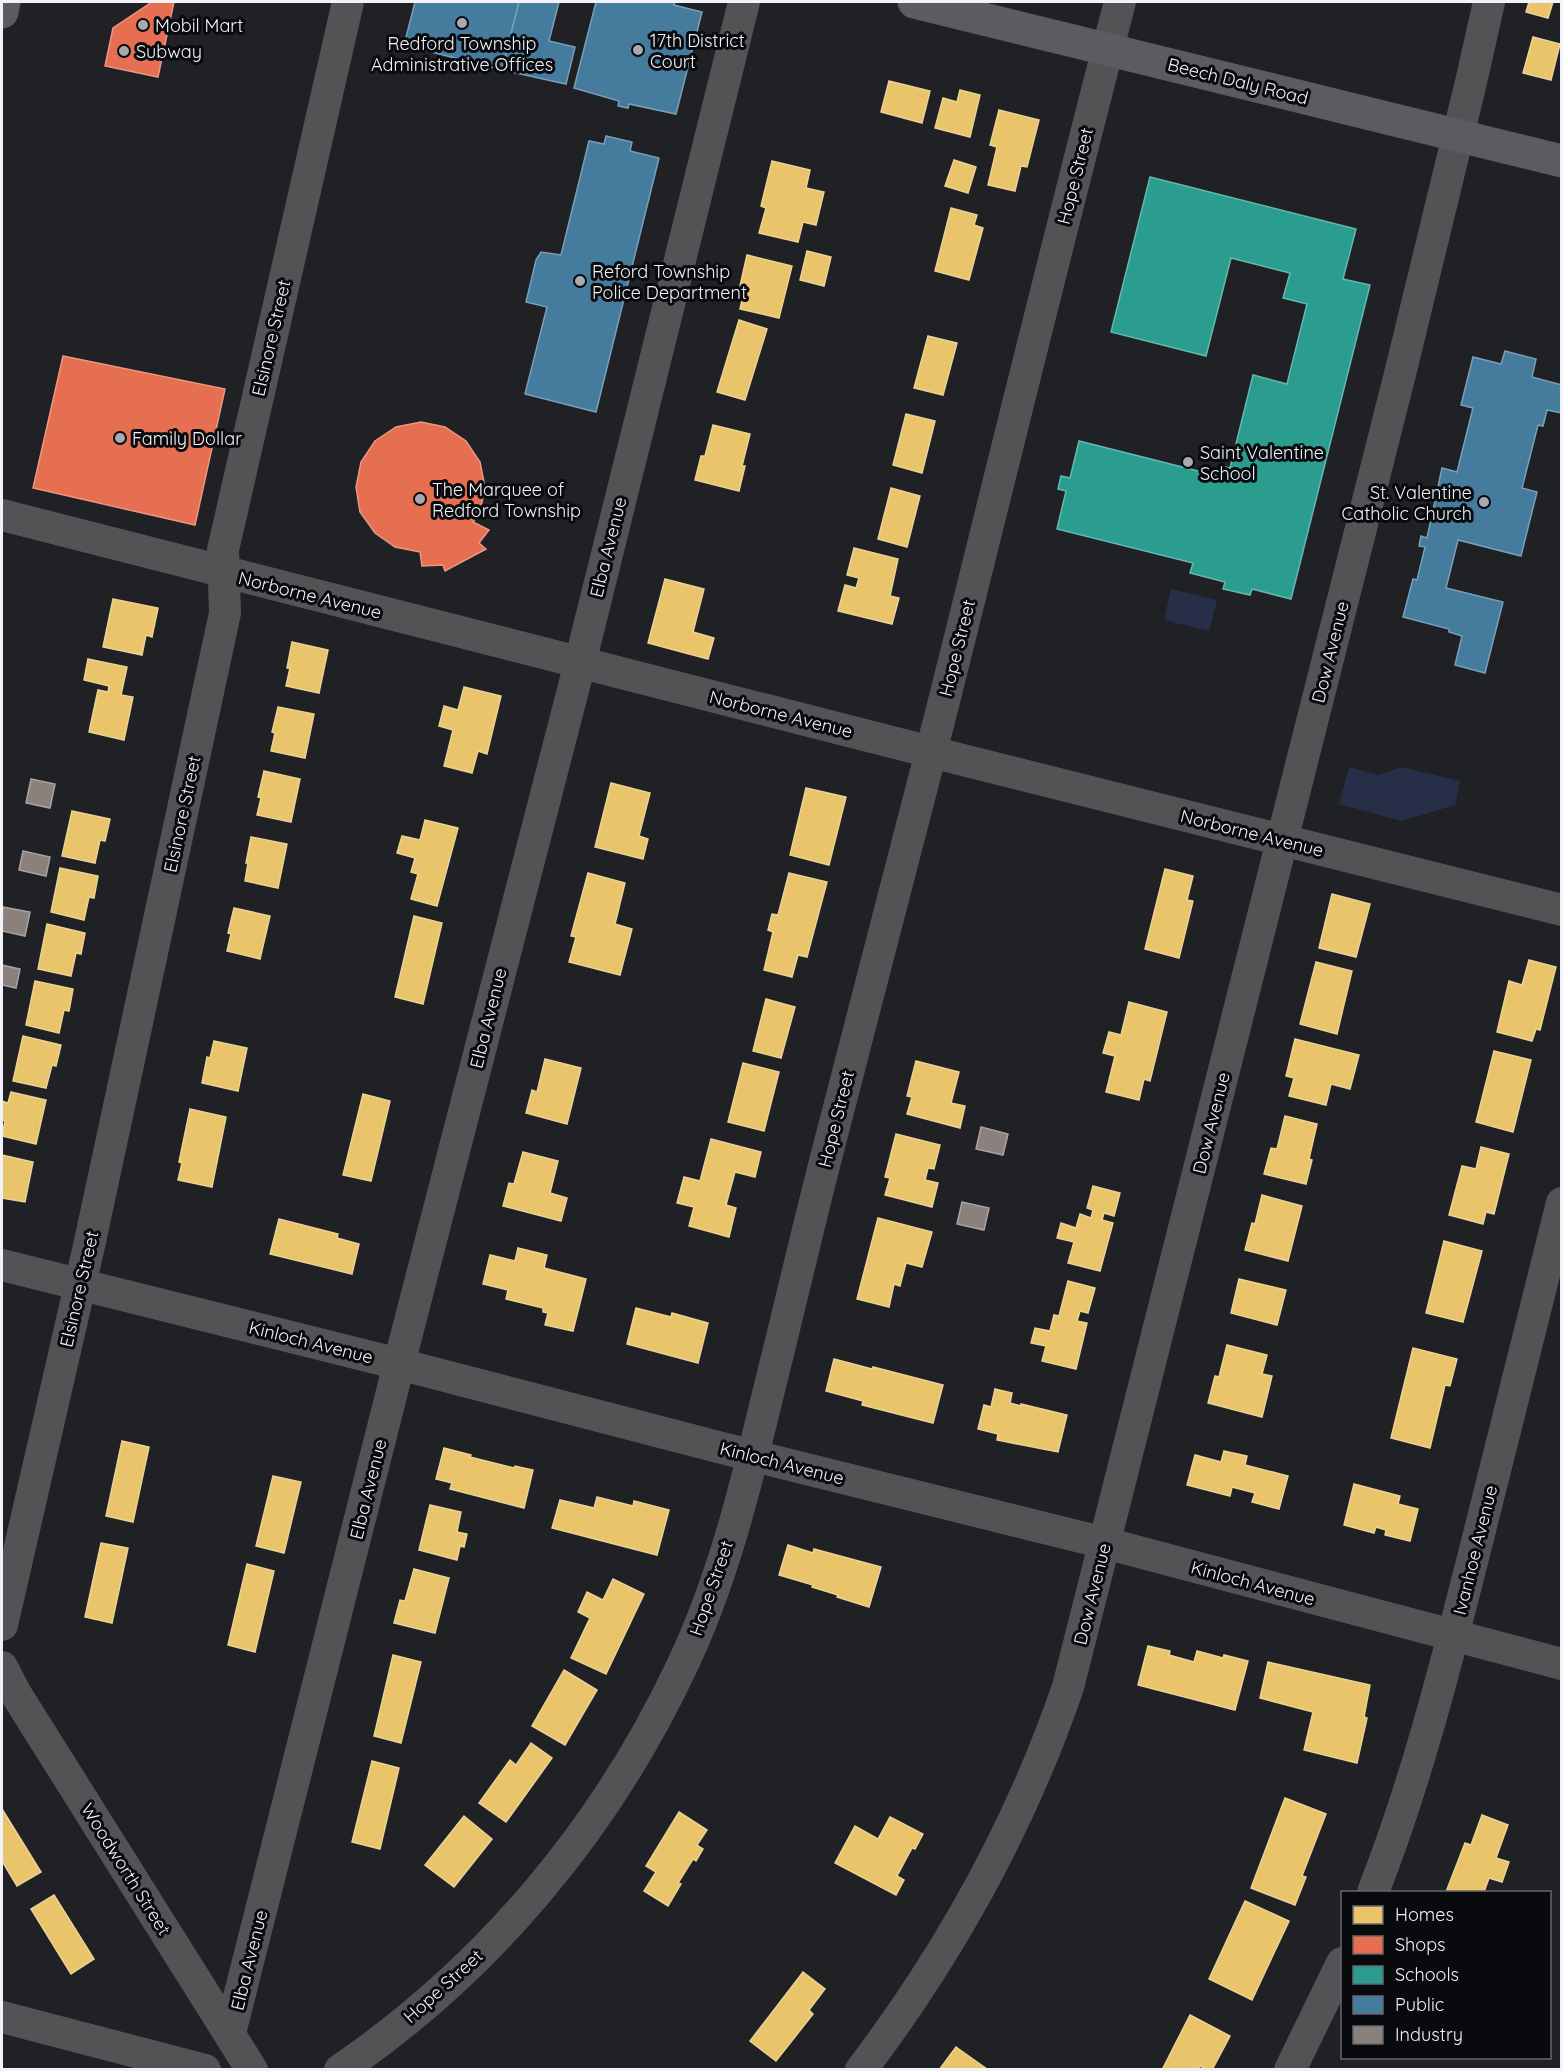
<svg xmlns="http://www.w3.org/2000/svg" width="1563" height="2071" viewBox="0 0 1563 2071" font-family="Quicksand,sans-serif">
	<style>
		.green { fill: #272f48 }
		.homes { fill: #e9c46a; stroke: #ebd295; stroke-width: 1.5 }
		.shops { fill: #e76f51; stroke: #ea9783; stroke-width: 1.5 }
		.schools { fill: #2a9d8f; stroke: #66b7af; stroke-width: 1.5 }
		.public { fill: #457b9d; stroke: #799fb9; stroke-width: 1.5 }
		.industry { fill: #8a817c; stroke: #a9a3a2; stroke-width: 1.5 }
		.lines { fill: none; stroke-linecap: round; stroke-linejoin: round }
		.minor { stroke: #525355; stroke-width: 32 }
		.major { stroke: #5b5c5f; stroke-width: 33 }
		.poi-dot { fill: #a8aaaf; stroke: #080a0d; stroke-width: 2 }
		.labels { text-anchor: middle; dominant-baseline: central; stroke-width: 6; stroke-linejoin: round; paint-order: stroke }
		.poi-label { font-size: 18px; fill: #f1f3f9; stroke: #080a0d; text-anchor: start }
		.street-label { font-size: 18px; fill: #f1f3f9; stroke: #080a0d }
	</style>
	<rect width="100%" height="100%" fill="#1f2125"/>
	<g class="green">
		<path d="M 1171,589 L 1217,600 L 1209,631 L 1164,620 Z"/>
		<path d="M 1349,767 L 1378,775 L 1401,767 L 1460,781 L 1455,805 L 1402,821 L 1339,804 Z"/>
	</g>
	<g class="homes">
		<path d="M 1529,2 L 1553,2 L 1548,18 L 1526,12 Z"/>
		<path d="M 1533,37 L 1560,44 L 1551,80 L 1523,73 Z"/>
		<path d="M 889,81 L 930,91 L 922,123 L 881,112 Z"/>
		<path d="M 960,90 L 980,95 L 970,137 L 935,128 L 943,98 L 957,102 Z"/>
		<path d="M 999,110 L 1039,120 L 1027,167 L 1021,166 L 1015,191 L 988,185 L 997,147 L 990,145 Z"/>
		<path d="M 954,160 L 976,167 L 968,193 L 945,186 Z"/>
		<path d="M 772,161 L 810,170 L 806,188 L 824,192 L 816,225 L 803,222 L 798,242 L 759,233 L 766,208 L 761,206 Z"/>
		<path d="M 951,208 L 977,215 L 974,225 L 983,228 L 969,280 L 935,271 Z"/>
		<path d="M 807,251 L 831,257 L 824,286 L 800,280 Z"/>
		<path d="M 747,255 L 792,266 L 779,318 L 740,309 L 745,287 L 740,286 Z"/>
		<path d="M 739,320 L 767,329 L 745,400 L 717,392 Z"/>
		<path d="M 928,336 L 957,343 L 943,395 L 914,388 Z"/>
		<path d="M 906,414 L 935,421 L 922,473 L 893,465 Z"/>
		<path d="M 713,425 L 750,434 L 742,466 L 745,466 L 739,491 L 695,480 L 701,456 L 705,456 Z"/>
		<path d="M 891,488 L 920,496 L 907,547 L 878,539 Z"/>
		<path d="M 854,548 L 898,559 L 890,596 L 899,598 L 892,624 L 838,611 L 845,585 L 856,588 L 859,578 L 847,575 Z"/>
		<path d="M 665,579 L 704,589 L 693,632 L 714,638 L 708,659 L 648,643 Z"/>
		<path d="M 113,599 L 158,608 L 152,637 L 146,635 L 142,655 L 103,647 Z"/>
		<path d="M 292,642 L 328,650 L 319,693 L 286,686 L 290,668 L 287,668 Z"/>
		<path d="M 88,659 L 127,667 L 121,695 L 133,697 L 124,740 L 89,732 L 98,690 L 108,692 L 109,686 L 84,680 Z"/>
		<path d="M 464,687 L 501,696 L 487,754 L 478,751 L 472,773 L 444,766 L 453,730 L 439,726 L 444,706 L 458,710 Z"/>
		<path d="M 278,707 L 314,714 L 305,758 L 271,751 L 275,733 L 272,732 Z"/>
		<path d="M 264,771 L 300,779 L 291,822 L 257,815 L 261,798 L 258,797 Z"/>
		<path d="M 611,783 L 650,793 L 639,836 L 648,839 L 643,859 L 595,847 Z"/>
		<path d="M 806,788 L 846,797 L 829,865 L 790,855 Z"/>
		<path d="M 72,811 L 110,819 L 105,841 L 100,840 L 95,863 L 62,856 Z"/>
		<path d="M 425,820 L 458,828 L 437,906 L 411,899 L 418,874 L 411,872 L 415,858 L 397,853 L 402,836 L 420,840 Z"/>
		<path d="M 251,837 L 287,844 L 278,888 L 245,881 L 248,863 L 246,863 Z"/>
		<path d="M 60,868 L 98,876 L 94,898 L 89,897 L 84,920 L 51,912 Z"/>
		<path d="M 1165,869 L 1193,876 L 1187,900 L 1193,901 L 1179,958 L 1145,949 Z"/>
		<path d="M 588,873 L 625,883 L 615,924 L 632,929 L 620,975 L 569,962 L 576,937 L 571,936 Z"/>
		<path d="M 789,873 L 827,882 L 807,957 L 798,955 L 792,977 L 764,970 L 773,932 L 768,930 L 772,914 L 778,915 Z"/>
		<path d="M 1332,894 L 1370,904 L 1356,957 L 1319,948 Z"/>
		<path d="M 234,908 L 270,916 L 260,959 L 227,951 L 231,934 L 228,933 Z"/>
		<path d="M 414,916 L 442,923 L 423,1004 L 395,997 Z"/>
		<path d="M 47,924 L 85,933 L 81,954 L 76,953 L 71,976 L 38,969 Z"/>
		<path d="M 1529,960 L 1556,967 L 1540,1030 L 1536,1029 L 1532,1041 L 1497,1032 L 1509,981 L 1522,985 Z"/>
		<path d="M 1316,962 L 1352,971 L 1337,1034 L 1300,1024 Z"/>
		<path d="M 35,981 L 73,989 L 69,1011 L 64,1010 L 59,1033 L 26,1025 Z"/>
		<path d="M 766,999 L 795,1007 L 781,1058 L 753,1051 Z"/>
		<path d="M 1129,1002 L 1167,1012 L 1150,1081 L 1144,1079 L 1139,1100 L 1106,1092 L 1115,1056 L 1103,1053 L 1109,1032 L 1121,1035 Z"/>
		<path d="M 23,1036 L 61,1045 L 56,1066 L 52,1065 L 46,1088 L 13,1081 Z"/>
		<path d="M 1295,1039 L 1359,1055 L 1350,1089 L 1331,1084 L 1326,1105 L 1289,1096 L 1294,1078 L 1286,1076 Z"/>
		<path d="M 214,1041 L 247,1048 L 238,1091 L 202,1083 L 207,1057 L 210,1058 Z"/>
		<path d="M 1494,1051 L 1531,1060 L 1513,1132 L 1476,1122 Z"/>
		<path d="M 545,1059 L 581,1068 L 567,1124 L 526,1113 L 532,1090 L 537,1092 Z"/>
		<path d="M 916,1061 L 959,1072 L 951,1103 L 965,1106 L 960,1128 L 907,1114 L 912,1097 L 907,1096 Z"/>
		<path d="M 743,1063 L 779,1072 L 764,1131 L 728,1122 Z"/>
		<path d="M 11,1092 L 46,1100 L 36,1144 L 2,1136 L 5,1121 L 2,1120 L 2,1101 L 8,1103 Z"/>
		<path d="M 363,1094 L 390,1101 L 371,1181 L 343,1175 Z"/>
		<path d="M 190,1109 L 226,1117 L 212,1187 L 178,1180 L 182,1163 L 179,1162 Z"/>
		<path d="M 1285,1116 L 1317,1124 L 1309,1159 L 1312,1160 L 1306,1184 L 1264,1174 L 1271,1148 L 1277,1149 Z"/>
		<path d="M 896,1134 L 940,1145 L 934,1169 L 928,1168 L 925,1180 L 938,1183 L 932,1207 L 885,1195 L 890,1178 L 885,1177 Z"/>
		<path d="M 711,1139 L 761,1152 L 755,1177 L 735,1172 L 726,1205 L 736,1208 L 729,1237 L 689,1226 L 694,1207 L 677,1203 L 684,1177 L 700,1181 Z"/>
		<path d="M 1481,1147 L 1509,1154 L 1494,1214 L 1486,1212 L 1483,1224 L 1449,1215 L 1462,1166 L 1476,1169 Z"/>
		<path d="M 523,1152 L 558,1161 L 550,1193 L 567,1198 L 561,1221 L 503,1206 L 509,1183 L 514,1184 Z"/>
		<path d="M 2,1155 L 33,1162 L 25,1202 L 2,1198 Z"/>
		<path d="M 1093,1186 L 1120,1193 L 1114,1216 L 1104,1213 L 1102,1220 L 1113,1223 L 1100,1271 L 1068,1263 L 1074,1242 L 1057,1238 L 1061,1223 L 1076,1228 L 1080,1214 L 1091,1218 L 1093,1210 L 1087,1208 Z"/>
		<path d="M 1262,1195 L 1302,1206 L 1288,1261 L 1245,1250 L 1252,1223 L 1255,1224 Z"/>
		<path d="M 878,1218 L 932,1232 L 922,1267 L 906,1263 L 900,1286 L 894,1284 L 889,1307 L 857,1299 Z"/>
		<path d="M 279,1219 L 338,1234 L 337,1238 L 359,1244 L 352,1274 L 270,1254 Z"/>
		<path d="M 1444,1241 L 1482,1251 L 1463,1322 L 1426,1313 Z"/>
		<path d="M 518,1248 L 547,1255 L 544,1268 L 586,1279 L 573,1331 L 545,1325 L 548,1313 L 543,1312 L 543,1308 L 506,1299 L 508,1290 L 483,1284 L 490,1255 L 515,1261 Z"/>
		<path d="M 1239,1279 L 1286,1290 L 1277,1325 L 1231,1313 Z"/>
		<path d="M 1068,1281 L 1095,1288 L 1088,1313 L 1080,1311 L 1077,1321 L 1087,1323 L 1076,1369 L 1042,1361 L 1046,1346 L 1031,1343 L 1035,1328 L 1050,1331 L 1054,1315 L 1059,1316 Z"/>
		<path d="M 636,1308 L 671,1317 L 672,1313 L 708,1323 L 698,1363 L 627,1344 Z"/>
		<path d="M 1227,1345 L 1267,1355 L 1262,1374 L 1272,1376 L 1262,1417 L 1208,1403 L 1215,1376 L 1219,1377 Z"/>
		<path d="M 1413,1348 L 1457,1359 L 1450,1386 L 1445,1385 L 1430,1448 L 1391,1438 Z"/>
		<path d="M 834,1359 L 872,1369 L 873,1367 L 943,1385 L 933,1423 L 862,1405 L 863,1401 L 826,1391 Z"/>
		<path d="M 995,1389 L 1012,1393 L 1010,1403 L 1021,1406 L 1021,1404 L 1067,1415 L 1058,1452 L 997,1440 L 998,1434 L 978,1429 L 984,1405 L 991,1407 Z"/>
		<path d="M 122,1441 L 149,1447 L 133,1522 L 106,1516 Z"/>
		<path d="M 444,1448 L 471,1455 L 470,1457 L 514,1468 L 515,1466 L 533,1470 L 524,1508 L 450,1489 L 452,1483 L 436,1479 Z"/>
		<path d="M 1224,1451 L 1247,1456 L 1245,1465 L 1288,1476 L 1279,1509 L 1252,1502 L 1255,1493 L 1232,1487 L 1230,1496 L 1187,1485 L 1195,1455 L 1221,1462 Z"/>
		<path d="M 273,1476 L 301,1482 L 284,1553 L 256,1546 Z"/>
		<path d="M 1354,1484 L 1400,1496 L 1398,1504 L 1418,1509 L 1410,1541 L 1385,1535 L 1386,1530 L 1376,1527 L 1374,1533 L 1344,1525 Z"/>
		<path d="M 597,1497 L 633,1506 L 634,1501 L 669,1510 L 657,1555 L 552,1528 L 560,1500 L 594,1508 Z"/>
		<path d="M 430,1505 L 461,1512 L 457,1532 L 467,1534 L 464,1547 L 460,1546 L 457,1560 L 419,1550 Z"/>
		<path d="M 101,1543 L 128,1548 L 112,1623 L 85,1617 Z"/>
		<path d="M 788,1545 L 813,1553 L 814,1549 L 881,1567 L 869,1607 L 837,1597 L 838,1595 L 812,1587 L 813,1585 L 779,1575 Z"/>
		<path d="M 247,1564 L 274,1571 L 255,1652 L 228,1645 Z"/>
		<path d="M 414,1569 L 449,1578 L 435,1633 L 394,1623 L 400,1600 L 405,1601 Z"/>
		<path d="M 613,1579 L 644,1594 L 606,1674 L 571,1658 L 590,1618 L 578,1612 L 587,1592 L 603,1600 Z"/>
		<path d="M 1148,1646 L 1170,1651 L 1169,1655 L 1194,1662 L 1197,1651 L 1223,1658 L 1224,1655 L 1248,1661 L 1235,1710 L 1138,1685 Z"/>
		<path d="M 393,1655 L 421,1662 L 401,1743 L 374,1736 Z"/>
		<path d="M 1268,1662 L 1370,1685 L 1364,1717 L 1367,1718 L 1357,1763 L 1304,1750 L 1313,1712 L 1260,1698 Z"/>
		<path d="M 564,1670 L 597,1690 L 565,1745 L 532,1726 Z"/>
		<path d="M 531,1743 L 552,1758 L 506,1822 L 479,1803 L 510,1760 L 516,1765 Z"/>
		<path d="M 372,1761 L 399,1768 L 380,1849 L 352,1842 Z"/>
		<path d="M 1285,1798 L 1326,1814 L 1302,1876 L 1306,1877 L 1295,1905 L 1251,1888 Z"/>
		<path d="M 2,1809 L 41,1872 L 17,1886 L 2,1861 Z"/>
		<path d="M 679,1812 L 707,1830 L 697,1845 L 703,1849 L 696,1861 L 693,1859 L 678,1883 L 681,1884 L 668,1906 L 644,1891 L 656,1872 L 646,1866 Z"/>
		<path d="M 1482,1815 L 1508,1825 L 1496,1858 L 1509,1862 L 1502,1882 L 1489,1878 L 1484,1892 L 1446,1892 L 1465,1843 L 1471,1845 Z"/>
		<path d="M 464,1816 L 492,1839 L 454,1887 L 425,1865 Z"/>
		<path d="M 890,1817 L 923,1834 L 915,1849 L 912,1848 L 897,1876 L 904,1880 L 896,1895 L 835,1863 L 855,1826 L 878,1839 Z"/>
		<path d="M 54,1895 L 94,1959 L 71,1974 L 31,1909 Z"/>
		<path d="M 1245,1901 L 1289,1921 L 1252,2000 L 1209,1979 Z"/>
		<path d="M 803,1972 L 825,1989 L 809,2010 L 813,2014 L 776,2061 L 750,2041 Z"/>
		<path d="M 1190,2015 L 1230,2036 L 1212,2070 L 1206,2070 L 1200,2066 L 1198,2070 L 1162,2070 Z"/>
		<path d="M 956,2047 L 987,2069 L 986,2070 L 939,2070 Z"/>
	</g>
	<g class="shops">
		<path d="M 152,2 L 174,2 L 158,77 L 105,66 L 113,28 Z"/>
		<path d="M 63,356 L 225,389 L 195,525 L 33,488 Z"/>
		<path d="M 421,422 L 445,427 L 466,441 L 480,462 L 485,487 L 480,512 L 473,522 L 489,530 L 479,543 L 486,549 L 445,571 L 443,565 L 422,566 L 420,552 L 395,547 L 375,533 L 360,512 L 356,487 L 361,462 L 375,441 L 396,427 Z"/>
	</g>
	<path class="schools" d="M 1150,177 L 1356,229 L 1343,279 L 1370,285 L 1291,599 L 1252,589 L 1250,595 L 1223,589 L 1225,582 L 1190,573 L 1193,563 L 1057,529 L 1066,491 L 1058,489 L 1061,476 L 1070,478 L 1079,441 L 1218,476 L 1221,466 L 1230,468 L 1253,375 L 1287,384 L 1307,304 L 1283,298 L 1290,273 L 1231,258 L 1206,356 L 1111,332 Z"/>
	<g class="public">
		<path d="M 415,2 L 519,2 L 502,70 L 404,45 Z"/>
		<path d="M 519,2 L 559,2 L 549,41 L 575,47 L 566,84 L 502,70 Z"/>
		<path d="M 596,2 L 675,2 L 674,5 L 702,12 L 676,114 L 629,104 L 628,108 L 618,106 L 619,101 L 574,88 Z"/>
		<path d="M 606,136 L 632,142 L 630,151 L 659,158 L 596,412 L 525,394 L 547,307 L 526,302 L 536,260 L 541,252 L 561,255 L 589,141 L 604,144 Z"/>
		<path d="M 1505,351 L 1536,359 L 1532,377 L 1562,385 L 1562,413 L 1547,410 L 1543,426 L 1538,425 L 1522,488 L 1537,492 L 1521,556 L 1458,540 L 1446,588 L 1503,602 L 1485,673 L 1455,665 L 1462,636 L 1449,632 L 1449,629 L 1403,617 L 1413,579 L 1417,580 L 1425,547 L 1419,546 L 1421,536 L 1427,538 L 1442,468 L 1457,472 L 1473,408 L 1461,405 L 1473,357 L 1501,364 Z"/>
	</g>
	<g class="industry">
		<path d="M 31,779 L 55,784 L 50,808 L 26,803 Z"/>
		<path d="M 23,851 L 50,857 L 46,876 L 19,870 Z"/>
		<path d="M 3,907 L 30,912 L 25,936 L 2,931 Z"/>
		<path d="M 2,965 L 20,969 L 16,988 L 2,985 Z"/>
		<path d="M 981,1127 L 1008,1134 L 1003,1155 L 976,1149 Z"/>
		<path d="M 962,1202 L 989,1208 L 984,1230 L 957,1224 Z"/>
	</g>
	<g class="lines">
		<g class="minor">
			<path d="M 2,515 L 931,752 L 1562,910"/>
			<path d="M 2,1265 L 399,1364 L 722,1448 L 1105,1543 L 1562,1664"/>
			<path d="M 2,1625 L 89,1246 L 225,613 L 223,550 L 348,2"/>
			<path d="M 2,1667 L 16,1694 L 252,2070"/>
			<path d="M 1373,1892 C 1416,1783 1445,1668 1474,1554 C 1503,1437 1533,1320 1562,1203"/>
			<path d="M 2,2017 L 205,2070"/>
			<path d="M 230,2033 L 399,1364 L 580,663 L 744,2"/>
			<path d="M 340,2070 C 488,1969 605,1829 681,1668 C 722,1583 745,1489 767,1398 C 790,1306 811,1214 835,1123 C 869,987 906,852 940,717 C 1000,478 1058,239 1120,2"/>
			<path d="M 861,2070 C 949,1954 1021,1824 1068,1687 L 1401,370 L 1471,82 L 1489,2"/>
			<path d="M 1290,2070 L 1342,1963"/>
		</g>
		<g class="major">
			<path d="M 914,2 L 1562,161"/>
			<path d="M 2,12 L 4,2"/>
		</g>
	</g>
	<g class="poi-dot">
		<circle cx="462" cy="23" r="6"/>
		<circle cx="143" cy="25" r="6"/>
		<circle cx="638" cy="50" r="6"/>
		<circle cx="124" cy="51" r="6"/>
		<circle cx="580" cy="281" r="6"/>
		<circle cx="120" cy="438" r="6"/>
		<circle cx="1188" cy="462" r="6"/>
		<circle cx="420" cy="499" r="6"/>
		<circle cx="1484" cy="502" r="6"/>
	</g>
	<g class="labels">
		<g class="poi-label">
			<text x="155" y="25">Mobil Mart</text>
			<text x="650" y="40">17th District<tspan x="650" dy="21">Court</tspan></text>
			<text x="462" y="43" text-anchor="middle">Redford Township<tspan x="462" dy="21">Administrative Offices</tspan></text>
			<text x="136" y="51">Subway</text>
			<text x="592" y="271">Reford Township<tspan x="592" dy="21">Police Department</tspan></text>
			<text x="132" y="438">Family Dollar</text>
			<text x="1200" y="452">Saint Valentine<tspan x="1200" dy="21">School</tspan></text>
			<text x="432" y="489">The Marquee of<tspan x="432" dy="21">Redford Township</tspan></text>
			<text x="1472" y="492" text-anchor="end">St. Valentine<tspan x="1472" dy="21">Catholic Church</tspan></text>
		</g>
		<g class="street-label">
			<text transform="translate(1238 81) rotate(14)">Beech Daly Road</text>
			<text transform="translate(1075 176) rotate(-76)">Hope Street</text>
			<text transform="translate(271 338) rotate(-77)">Elsinore Street</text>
			<text transform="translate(608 547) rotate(-76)">Elba Avenue</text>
			<text transform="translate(310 595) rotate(14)">Norborne Avenue</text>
			<text transform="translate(957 648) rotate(-76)">Hope Street</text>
			<text transform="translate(1330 652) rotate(-76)">Dow Avenue</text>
			<text transform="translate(781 714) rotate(14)">Norborne Avenue</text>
			<text transform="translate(182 814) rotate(-78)">Elsinore Street</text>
			<text transform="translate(1252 833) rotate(14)">Norborne Avenue</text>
			<text transform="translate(488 1018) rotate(-76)">Elba Avenue</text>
			<text transform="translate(836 1119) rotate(-76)">Hope Street</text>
			<text transform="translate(1211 1123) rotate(-76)">Dow Avenue</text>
			<text transform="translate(79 1289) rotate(-77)">Elsinore Street</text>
			<text transform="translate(311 1342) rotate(14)">Kinloch Avenue</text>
			<text transform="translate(782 1463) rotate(14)">Kinloch Avenue</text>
			<text transform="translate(368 1489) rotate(-76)">Elba Avenue</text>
			<text transform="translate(1475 1550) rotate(-76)">Ivanhoe Avenue</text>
			<text transform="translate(1253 1583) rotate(15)">Kinloch Avenue</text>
			<text transform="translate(711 1588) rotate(-71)">Hope Street</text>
			<text transform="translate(1092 1594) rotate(-76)">Dow Avenue</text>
			<text transform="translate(126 1869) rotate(58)">Woodworth Street</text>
			<text transform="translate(249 1960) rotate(-76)">Elba Avenue</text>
			<text transform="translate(443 1986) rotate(-42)">Hope Street</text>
		</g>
	</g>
	<rect width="1563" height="2071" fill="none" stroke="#f1f3f9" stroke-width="6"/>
	<rect x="1341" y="1891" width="210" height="168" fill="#080a0d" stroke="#65676b" stroke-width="1.5"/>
	<rect x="1353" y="1906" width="30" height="18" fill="#e9c46a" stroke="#65676b" stroke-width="1.5"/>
	<text x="1395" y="1921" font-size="18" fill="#f1f3f9">Homes</text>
	<rect x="1353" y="1936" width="30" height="18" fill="#e76f51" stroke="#65676b" stroke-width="1.5"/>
	<text x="1395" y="1951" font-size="18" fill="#f1f3f9">Shops</text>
	<rect x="1353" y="1966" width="30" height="18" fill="#2a9d8f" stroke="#65676b" stroke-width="1.5"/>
	<text x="1395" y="1981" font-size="18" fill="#f1f3f9">Schools</text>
	<rect x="1353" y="1996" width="30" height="18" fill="#457b9d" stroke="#65676b" stroke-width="1.5"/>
	<text x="1395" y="2011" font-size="18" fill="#f1f3f9">Public</text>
	<rect x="1353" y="2026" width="30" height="18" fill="#8a817c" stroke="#65676b" stroke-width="1.5"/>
	<text x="1395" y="2041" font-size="18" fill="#f1f3f9">Industry</text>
</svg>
